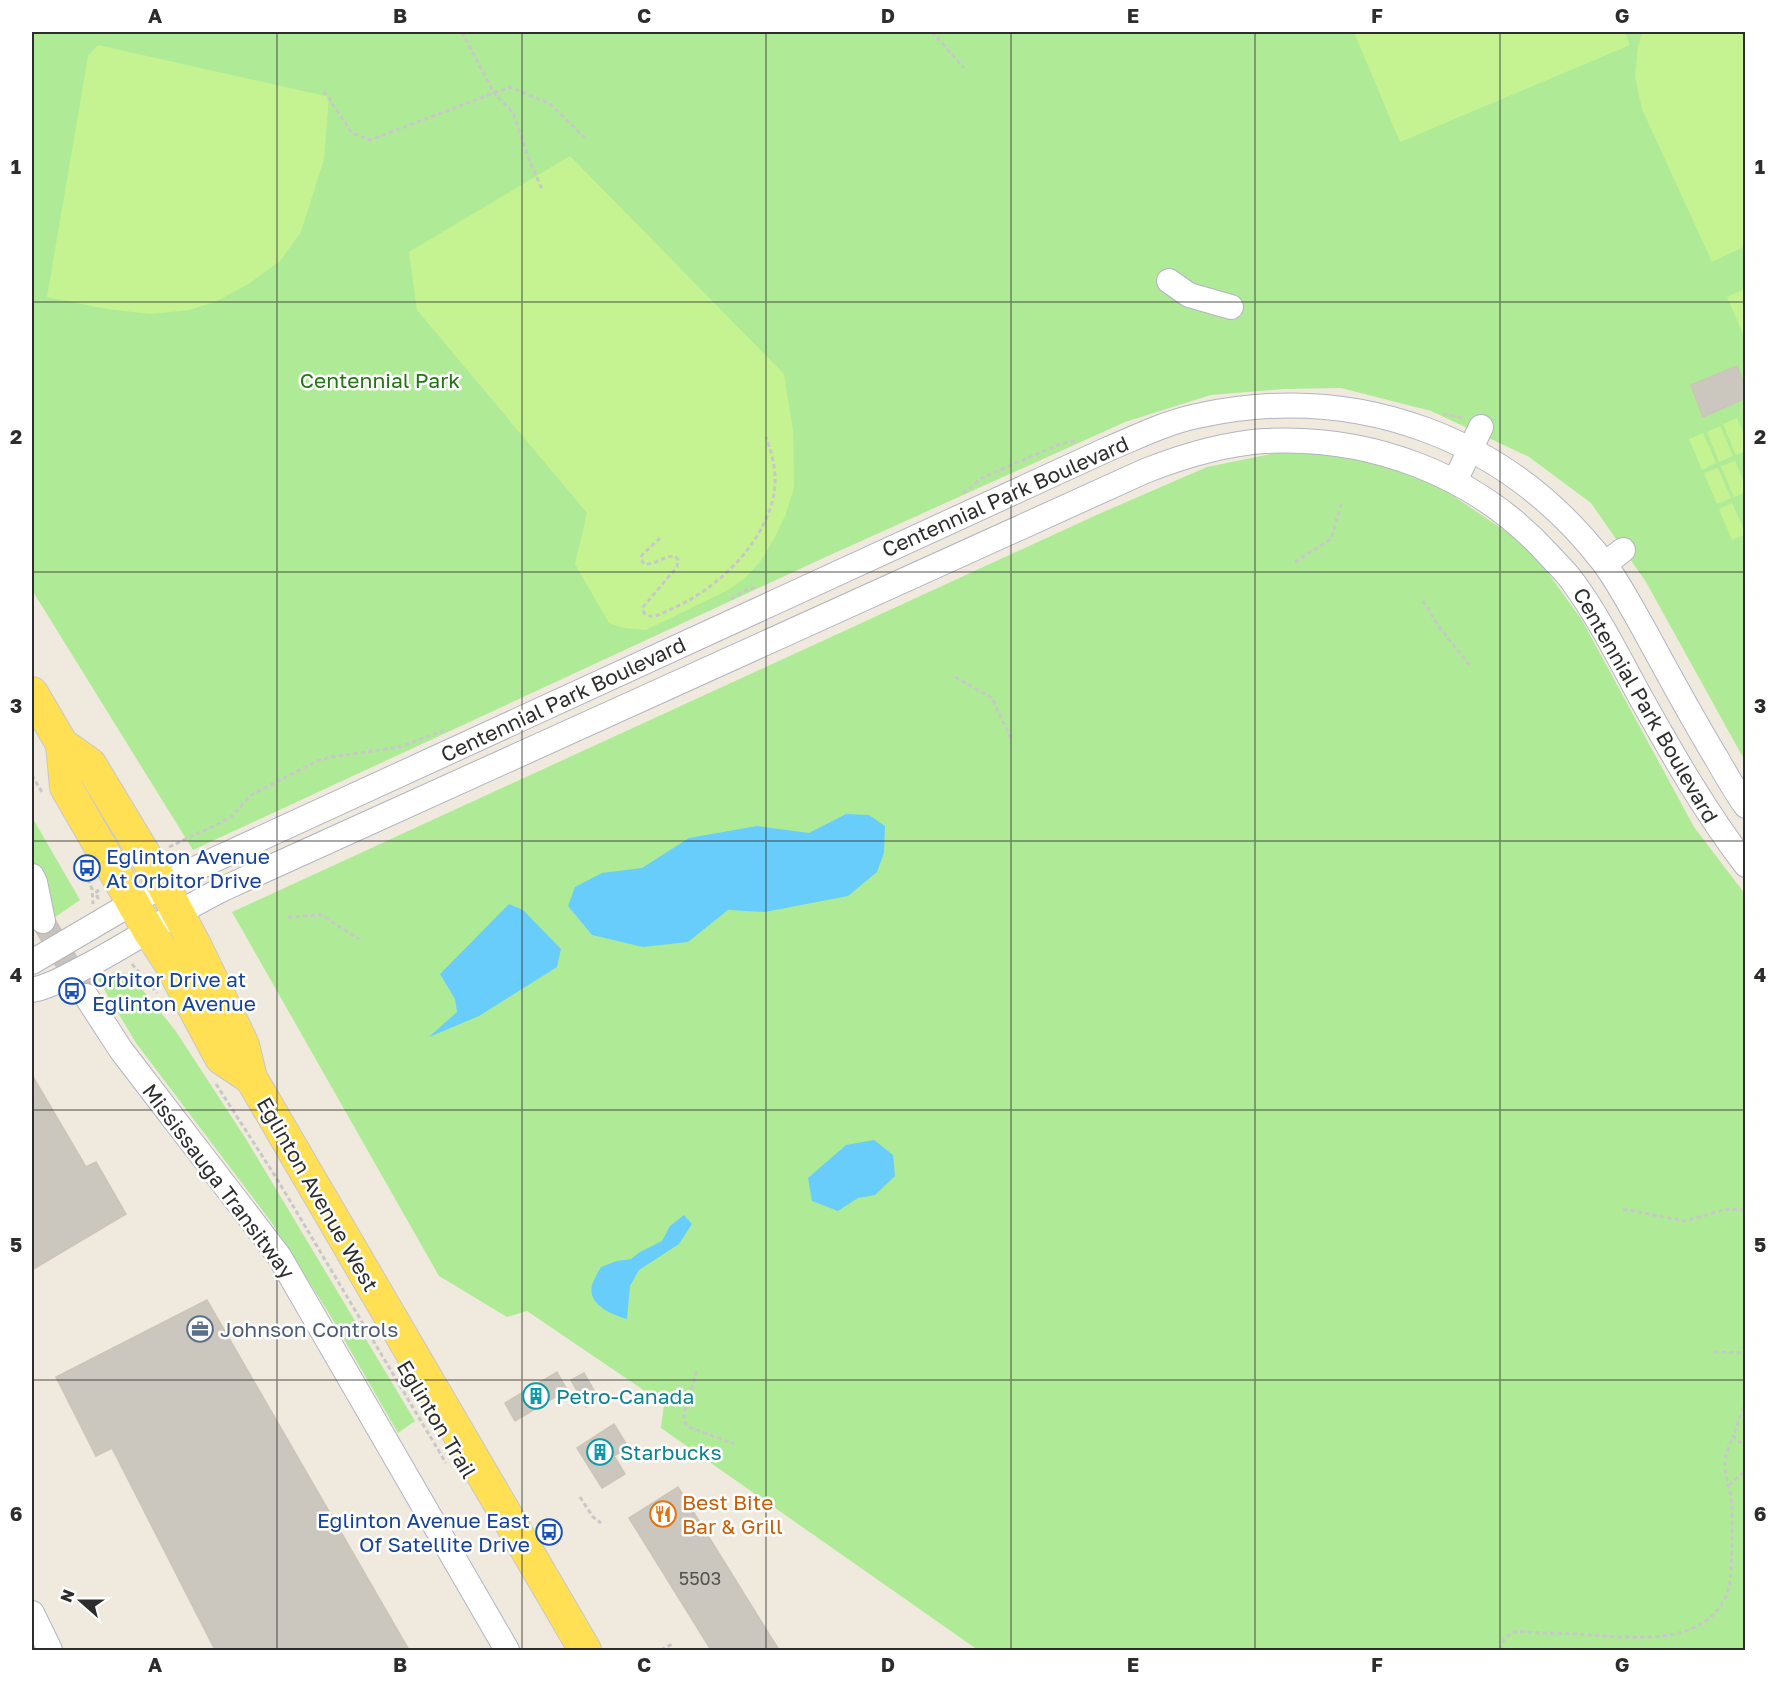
<svg xmlns="http://www.w3.org/2000/svg" width="1777" height="1682" viewBox="0 0 1777 1682" font-family="'Golos Text',sans-serif">
	<style>
		.green { fill: #afeb96 }
		.pitch { fill: #c5f391 }
		.water { fill: #68cdfb }
		.building { fill: #cbc6be; stroke: #ccc5b7; stroke-width: 1.5 }
		.lines { fill: none; stroke-linecap: round; stroke-linejoin: round }
		.minor-tunnel { stroke: #c9c3bb; stroke-width: 24; stroke-dasharray: 24 12; stroke-linecap: butt }
		.minor-casing { stroke: #b2b4c2; stroke-width: 26 }
		.major-casing { stroke: #c8c8c8; stroke-width: 34 }
		.path { stroke: #c8c8c8; stroke-width: 3; stroke-dasharray: 4.5 3; stroke-linecap: butt }
		.minor { stroke: #fff; stroke-width: 24 }
		.major { stroke: #ffdf54; stroke-width: 32 }
		.grid { fill: none; stroke: #2d2d2d; stroke-width: 1.5; stroke-opacity: 0.55 }
		.labels { text-anchor: middle; dominant-baseline: central; stroke-width: 5; stroke-linejoin: round; paint-order: stroke }
		.number-label { font-size: 18px; fill: #545351 }
		.park-label { font-size: 21px; fill: #237413; stroke: #fff }
		.street-label { font-size: 21px; fill: #2d2d2d; stroke: #fff }
		.transit-label { font-size: 21px; fill: #164399; stroke: #fff; text-anchor: start }
		.service-label { font-size: 21px; fill: #4e5e75; stroke: #fff; text-anchor: start }
		.culture-label { font-size: 21px; fill: #0d838f; stroke: #fff; text-anchor: start }
		.food-label { font-size: 21px; fill: #c56008; stroke: #fff; text-anchor: start }
		.neatline { fill: none; stroke: #2d2d2d; stroke-width: 2 }
		.grid-label { font-size: 20px; text-anchor: middle; font-weight: bold; fill: #2d2d2d }
	</style>
	<rect width="100%" height="100%" fill="#f0e9de"/>
	<g class="green">
		<path d="M 32,32 L 1745,32 L 1745,761 L 1646,582 L 1591,503 L 1529,457 L 1431,411 L 1341,388 L 1285,389 L 1211,395 L 1125,422 L 817,561 L 193,850 L 32,590 Z"/>
		<path d="M 1276,453 L 1333,453 L 1403,467 L 1452,495 L 1511,535 L 1543,566 L 1582,620 L 1694,827 L 1745,894 L 1745,1650 L 978,1650 L 661,1428 L 664,1404 L 527,1311 L 507,1317 L 439,1276 L 232,912 L 1101,513 L 1207,467 Z"/>
		<path d="M 32,817 L 80,900 L 32,933 Z"/>
		<path d="M 116,972 L 124,973 L 133,978 L 175,1030 L 246,1139 L 415,1421 L 398,1433 L 330,1315 L 272,1223 L 136,1043 L 98,979 Z"/>
	</g>
	<g class="pitch">
		<path d="M 1354,32 L 1625,32 L 1630,45 L 1400,142 Z"/>
		<path d="M 1643,32 L 1745,32 L 1745,246 L 1712,262 L 1642,109 L 1635,77 L 1638,46 Z"/>
		<path d="M 98,45 L 329,97 L 324,159 L 301,232 L 280,261 L 250,283 L 217,301 L 189,310 L 150,314 L 107,309 L 47,297 L 88,56 Z"/>
		<path d="M 570,156 L 784,374 L 793,431 L 794,488 L 785,516 L 774,539 L 760,562 L 745,578 L 728,590 L 646,630 L 624,628 L 609,623 L 575,564 L 587,513 L 417,310 L 409,252 Z"/>
		<path d="M 1745,289 L 1745,338 L 1727,297 Z"/>
		<path d="M 1737,418 L 1745,438 L 1746,451 L 1736,455 L 1723,424 Z"/>
		<path d="M 1720,426 L 1733,456 L 1719,462 L 1707,432 Z"/>
		<path d="M 1703,433 L 1716,463 L 1702,470 L 1689,439 Z"/>
		<path d="M 1735,461 L 1745,485 L 1746,492 L 1734,497 L 1721,466 Z"/>
		<path d="M 1718,468 L 1731,498 L 1717,504 L 1704,473 Z"/>
		<path d="M 1732,503 L 1746,534 L 1732,540 L 1719,509 Z"/>
	</g>
	<g class="water">
		<path d="M 846,814 L 869,815 L 885,826 L 884,853 L 877,872 L 848,896 L 765,912 L 728,910 L 688,942 L 643,947 L 592,935 L 568,906 L 575,887 L 602,873 L 642,868 L 689,838 L 757,826 L 809,833 Z"/>
		<path d="M 509,904 L 523,910 L 561,949 L 557,967 L 479,1016 L 429,1037 L 457,1012 L 455,999 L 440,974 Z"/>
		<path d="M 874,1140 L 893,1155 L 895,1176 L 875,1195 L 858,1198 L 838,1211 L 812,1201 L 808,1178 L 846,1145 Z"/>
		<path d="M 684,1215 L 692,1224 L 679,1244 L 639,1270 L 630,1286 L 627,1319 C 613,1315 587,1305 592,1285 C 594,1279 598,1272 601,1267 L 617,1261 L 631,1259 L 640,1252 L 662,1241 L 670,1226 Z"/>
	</g>
	<g class="building">
		<path d="M 1737,366 L 1746,389 L 1746,398 L 1703,417 L 1691,385 Z"/>
		<path d="M 32,1075 L 86,1167 L 96,1162 L 126,1214 L 32,1270 Z"/>
		<path d="M 207,1300 L 409,1650 L 215,1650 L 112,1448 L 96,1456 L 56,1377 Z"/>
		<path d="M 557,1372 L 567,1390 L 515,1421 L 505,1403 Z"/>
		<path d="M 584,1373 L 599,1399 L 586,1407 L 571,1380 Z"/>
		<path d="M 614,1424 L 628,1447 L 614,1456 L 625,1474 L 602,1488 L 577,1448 Z"/>
		<path d="M 678,1487 L 702,1526 L 779,1650 L 711,1650 L 629,1518 Z"/>
	</g>
	<g class="lines">
		<path class="minor-tunnel" d="M 43,921 L 86,996"/>
		<g class="minor-casing">
			<g id="minor">
				<path d="M 1169,281 L 1189,295 L 1231,307"/>
				<path d="M 1455,481 L 1481,427"/>
				<path d="M 1605,564 L 1623,550"/>
				<path d="M 32,876 L 35,882 L 43,921"/>
				<path d="M 32,962 L 163,885 L 203,865 L 1108,449 C 1139,436 1169,421 1202,415 C 1357,382 1507,437 1604,563 C 1620,585 1633,610 1646,633 C 1669,675 1692,718 1717,759 C 1726,775 1735,791 1746,806"/>
				<path d="M 32,990 C 52,986 69,975 87,966 C 134,941 178,911 225,888 L 1145,471 C 1183,456 1222,444 1264,441 C 1371,435 1477,475 1549,555 C 1557,564 1566,572 1573,582 C 1600,619 1620,660 1642,700 C 1674,757 1706,813 1746,865"/>
				<path d="M 86,996 L 121,1050 L 279,1256 L 507,1650"/>
				<path d="M 32,1613 L 50,1650"/>
			</g>
		</g>
		<g class="major-casing">
			<g id="major">
				<path d="M 32,693 L 62,744 L 90,764 L 163,885 L 196,947 L 243,1045 L 251,1078 L 585,1650"/>
				<path d="M 62,744 L 66,787 L 149,931 L 170,963 L 221,1058 L 251,1078"/>
			</g>
		</g>
		<g class="path">
			<path d="M 462,32 L 494,93 L 513,113 L 530,162 L 543,191"/>
			<path d="M 932,32 L 964,68"/>
			<path d="M 324,91 L 352,133 L 370,140 L 510,87 L 550,104 L 585,138"/>
			<path d="M 1443,414 L 1463,418"/>
			<path d="M 963,493 L 982,478 L 1062,443 L 1075,441"/>
			<path d="M 660,538 L 642,555 L 641,559 L 644,564 C 655,565 664,556 675,556 L 678,560 L 677,567 L 643,607 L 644,613 C 652,620 660,614 669,610 C 712,592 754,554 770,509 C 779,483 775,462 766,437"/>
			<path d="M 1295,562 L 1331,539 L 1342,501"/>
			<path d="M 731,599 L 744,591 L 758,586"/>
			<path d="M 1423,601 L 1440,628 L 1471,667"/>
			<path d="M 955,677 L 992,698 L 1012,741"/>
			<path d="M 32,775 L 43,794"/>
			<path d="M 169,847 L 220,823 L 232,816 L 251,795 L 317,761 L 331,757 L 400,747 L 445,730"/>
			<path d="M 82,865 L 92,889 L 93,904"/>
			<path d="M 99,890 L 95,893 L 100,901"/>
			<path d="M 288,917 L 321,915 L 359,939"/>
			<path d="M 132,964 L 157,993"/>
			<path d="M 216,1084 L 277,1179 L 446,1463"/>
			<path d="M 1623,1209 L 1685,1221 L 1726,1209 L 1746,1210"/>
			<path d="M 1714,1352 L 1746,1353"/>
			<path d="M 697,1371 L 684,1413 L 684,1422 L 689,1427 L 734,1444"/>
			<path d="M 1746,1400 L 1733,1436 L 1746,1447"/>
			<path d="M 1729,1485 L 1746,1470"/>
			<path d="M 580,1497 L 593,1517 L 601,1523"/>
			<path d="M 1022,1649 L 1024,1650"/>
			<path d="M 661,1650 L 672,1644"/>
			<path d="M 1500,1650 C 1503,1639 1507,1633 1519,1631 C 1543,1634 1568,1633 1592,1635 C 1637,1638 1705,1646 1727,1594 C 1733,1579 1732,1530 1732,1512 C 1733,1496 1726,1482 1725,1467 C 1724,1456 1730,1445 1733,1436"/>
		</g>
		<use href="#minor" class="minor"/>
		<use href="#major" class="major"/>
	</g>
	<path class="grid" d="M 277,32 L 277,1650M 522,32 L 522,1650M 766,32 L 766,1650M 1011,32 L 1011,1650M 1255,32 L 1255,1650M 1500,32 L 1500,1650M 32,302 L 1746,302M 32,572 L 1746,572M 32,841 L 1746,841M 32,1110 L 1746,1110M 32,1380 L 1746,1380"/>
	<defs>
		<g id="bus-ring" transform="scale(1.35)"><circle r="9.5" fill="#fff" stroke="#1a4fb4" stroke-width="1.5"/><path d="M-5-6H5V4H4V6H2V4H-2V6H-4V4H-5ZM-3.5-4V0h7V-4ZM-3.5 1.2v1.5H-2V1.2ZM2 1.2v1.5H3.5V1.2Z" fill="#1a4fb4"/></g>
		<g id="office-ring" transform="scale(1.35)"><circle r="9.5" fill="#fff" stroke="#5c6f8a" stroke-width="1.5"/><path d="M-6-3h4V-5.5h4V-3h4V5H-6ZM-1-4.5V-3h2v-1.5ZM-6 0V1H6V0Z" fill="#5c6f8a"/></g>
		<g id="building-ring" transform="scale(1.35)"><circle r="9.5" fill="#fff" stroke="#0f9aa8" stroke-width="1.5"/><path d="M-4-6H4V6H1V3H-1V6H-4ZM-2.5-4.3h1.7v1.8h-1.7ZM.8-4.3h1.7v1.8H.8ZM-2.5-1h1.7V.8h-1.7ZM.8-1h1.7V.8H.8Z" fill="#0f9aa8"/></g>
		<g id="restaurant-ring" transform="scale(1.35)"><circle r="9.5" fill="#fff" stroke="#e8710a" stroke-width="1.5"/><path d="M-5-6h1v4h1v-4h1v4h1v-4h1v5L-1.5 .5V6h-2V.5L-5-1ZM5-6V6H3V1.5H1.5Q1.5-4 5-6Z" fill="#e8710a"/></g>
	</defs>
	<g fill-rule="evenodd">
		<use href="#bus-ring" x="87" y="868"/>
		<use href="#bus-ring" x="72" y="991"/>
		<use href="#office-ring" x="200" y="1329"/>
		<use href="#building-ring" x="536" y="1396"/>
		<use href="#building-ring" x="600" y="1452"/>
		<use href="#restaurant-ring" x="663" y="1514"/>
		<use href="#bus-ring" x="549" y="1532"/>
	</g>
	<g class="labels">
		<g class="number-label">
			<text x="700" y="1578">5503</text>
		</g>
		<g class="park-label">
			<text x="380" y="380">Centennial Park</text>
		</g>
		<g class="street-label">
			<text transform="translate(1005 496) rotate(-24)">Centennial Park Boulevard</text>
			<text transform="translate(563 699) rotate(-25)">Centennial Park Boulevard</text>
			<text transform="translate(1646 705) rotate(60)">Centennial Park Boulevard</text>
			<text transform="translate(219 1181) rotate(53)">Mississauga Transitway</text>
			<text transform="translate(318 1194) rotate(60)">Eglinton Avenue West</text>
			<text transform="translate(437 1419) rotate(59)">Eglinton Trail</text>
		</g>
		<g class="transit-label">
			<text x="106" y="856">Eglinton Avenue<tspan x="106" dy="24">At Orbitor Drive</tspan></text>
			<text x="92" y="979">Orbitor Drive at<tspan x="92" dy="24">Eglinton Avenue</tspan></text>
			<text x="530" y="1520" text-anchor="end">Eglinton Avenue East<tspan x="530" dy="24">Of Satellite Drive</tspan></text>
		</g>
		<g class="service-label">
			<text x="220" y="1329">Johnson Controls</text>
		</g>
		<g class="culture-label">
			<text x="556" y="1396">Petro-Canada</text>
			<text x="620" y="1452">Starbucks</text>
		</g>
		<g class="food-label">
			<text x="682" y="1502">Best Bite<tspan x="682" dy="24">Bar &amp; Grill</tspan></text>
		</g>
	</g>
	<rect width="1777" height="1682" fill="none" stroke="#ffffff" stroke-width="66"/>
	<g transform="translate(81 1601) rotate(291)" stroke="#ffffff" stroke-width="4.5" paint-order="stroke">
	<path d="M0-4.5L10 22L0 15L-10 22Z" fill="#2d2d2d"/>
	<text y="-9" font-size="16" font-weight="bold" text-anchor="middle" fill="#2d2d2d">N</text>
	</g>
	<rect x="33" y="33" width="1711" height="1616" class="neatline"/>
	<g class="grid-label">
		<text x="155" y="23">A</text>
		<text x="400" y="23">B</text>
		<text x="644" y="23">C</text>
		<text x="888" y="23">D</text>
		<text x="1133" y="23">E</text>
		<text x="1377" y="23">F</text>
		<text x="1622" y="23">G</text>
		<text x="16" y="174">1</text>
		<text x="1760" y="174">1</text>
		<text x="16" y="444">2</text>
		<text x="1760" y="444">2</text>
		<text x="16" y="713">3</text>
		<text x="1760" y="713">3</text>
		<text x="16" y="982">4</text>
		<text x="1760" y="982">4</text>
		<text x="16" y="1252">5</text>
		<text x="1760" y="1252">5</text>
		<text x="16" y="1521">6</text>
		<text x="1760" y="1521">6</text>
		<text x="155" y="1672">A</text>
		<text x="400" y="1672">B</text>
		<text x="644" y="1672">C</text>
		<text x="888" y="1672">D</text>
		<text x="1133" y="1672">E</text>
		<text x="1377" y="1672">F</text>
		<text x="1622" y="1672">G</text>
	</g>
</svg>
